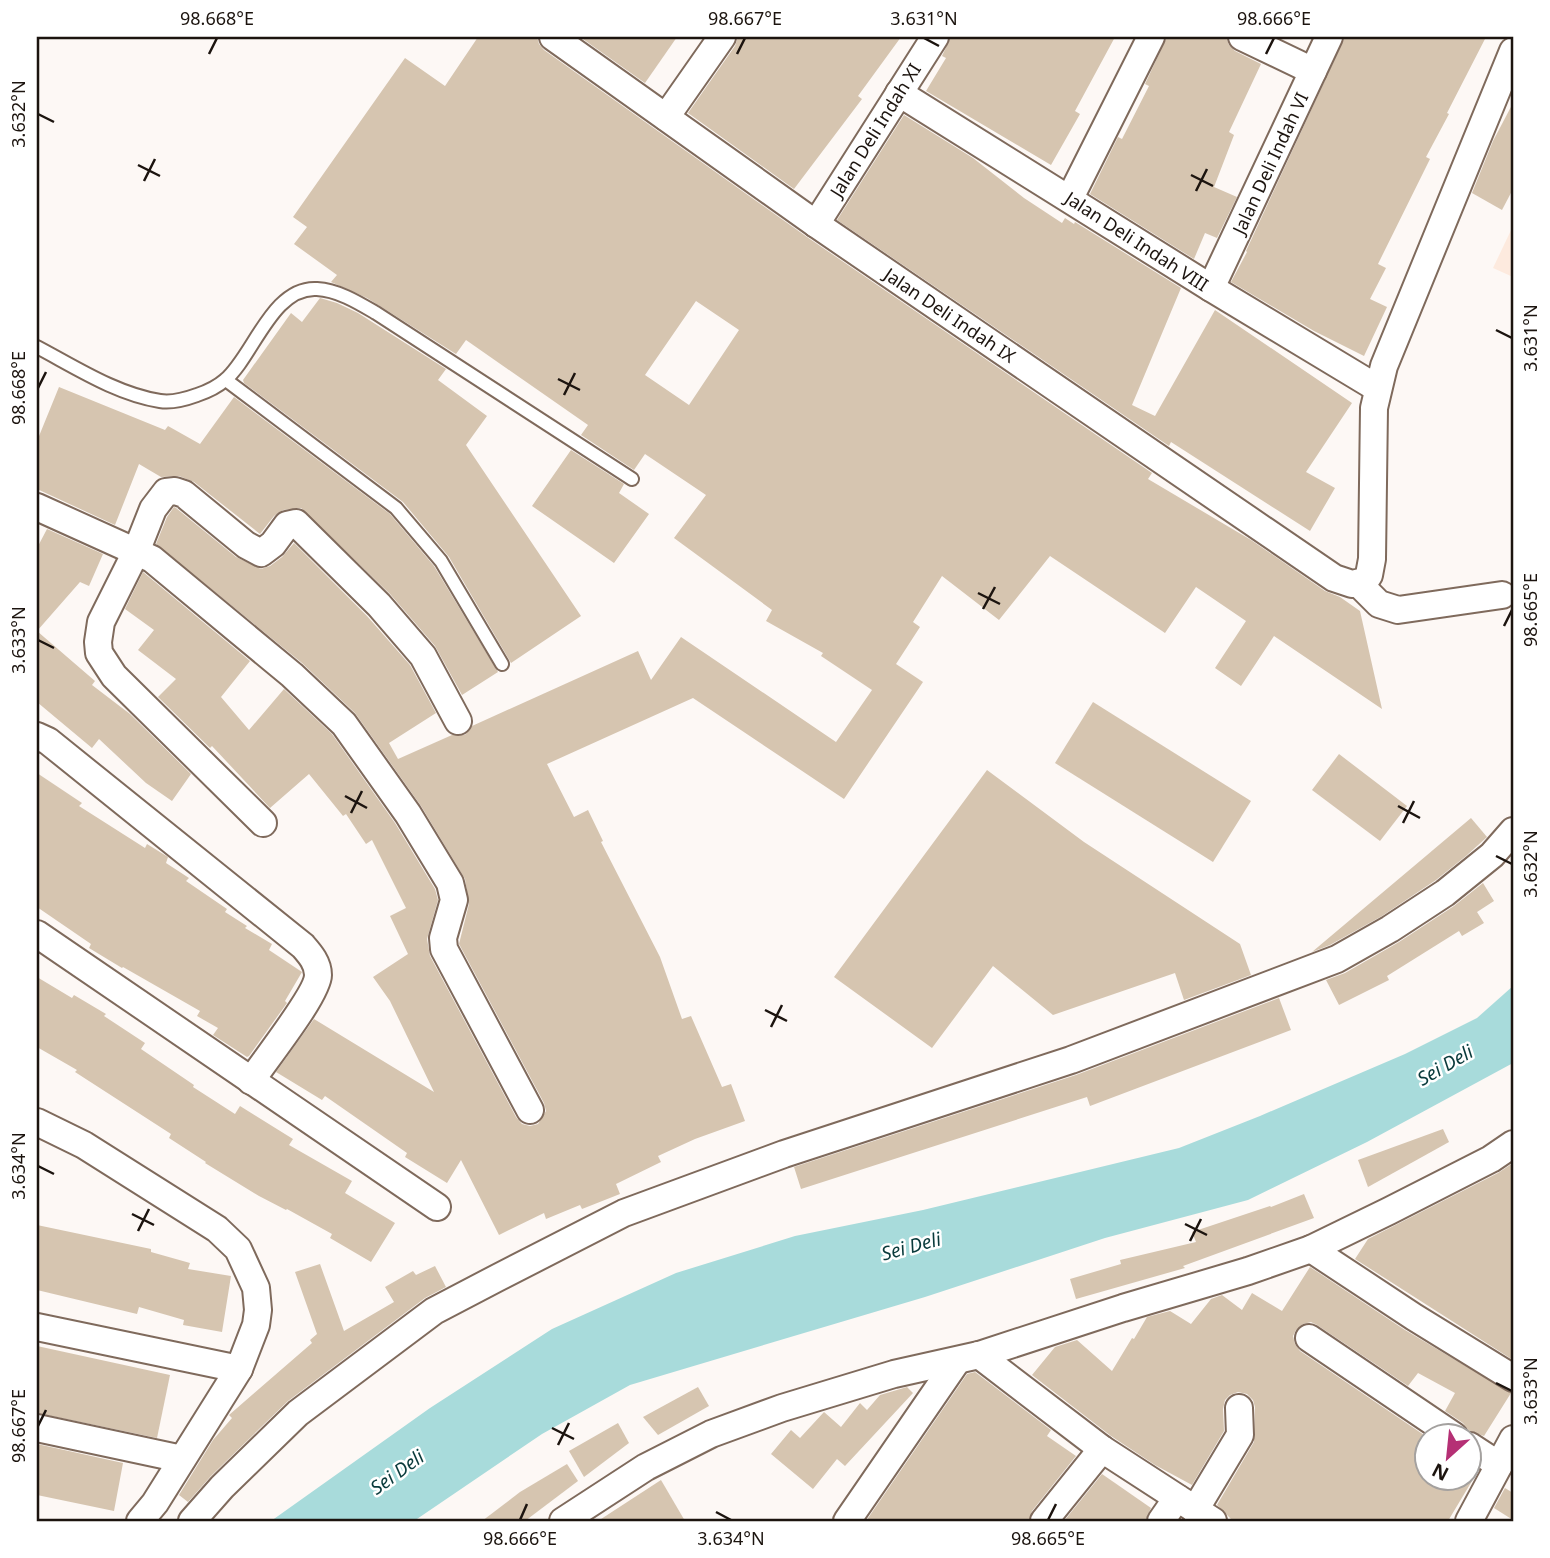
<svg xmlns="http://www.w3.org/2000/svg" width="1550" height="1558" viewBox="0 0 1550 1558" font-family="'Noto Sans',sans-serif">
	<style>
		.built { fill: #fdeade }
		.water { fill: #a8dbdb }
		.building { fill: #d6c5b0; fill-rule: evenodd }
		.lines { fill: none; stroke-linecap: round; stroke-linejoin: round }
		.lane-casing { stroke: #7f6a5c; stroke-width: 16 }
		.street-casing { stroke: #7f6a5c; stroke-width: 30 }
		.lane { stroke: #fff; stroke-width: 12 }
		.street { stroke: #fff; stroke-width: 26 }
		.ticks { fill: none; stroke: #1c140f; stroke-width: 2.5 }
		.labels { text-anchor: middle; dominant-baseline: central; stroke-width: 5; stroke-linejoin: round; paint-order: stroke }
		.street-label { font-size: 18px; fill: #1c140f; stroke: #fff }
		.water-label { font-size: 19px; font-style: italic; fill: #093a3b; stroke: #fff }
		.neatline { fill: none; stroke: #1c140f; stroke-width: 2.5 }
		.ticks-label { font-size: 18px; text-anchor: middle; fill: #1c140f }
	</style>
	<rect width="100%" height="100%" fill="#fdf8f5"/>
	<path class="built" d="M 1513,226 L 1513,277 L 1493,268 Z"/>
	<path class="water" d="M 1513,986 L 1513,1063 L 1367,1142 L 1248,1200 L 1105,1238 L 925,1297 L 630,1385 L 542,1434 L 414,1521 L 271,1521 L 430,1408 L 552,1329 L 676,1273 L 795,1236 L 923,1210 L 1179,1148 L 1260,1116 L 1405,1054 L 1477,1018 Z"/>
	<g class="building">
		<path d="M 478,37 L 537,37 L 539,44 L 544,50 L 807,237 L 1152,473 L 1148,479 L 1251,540 L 1325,591 L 1340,597 L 1360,611 L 1382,709 L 1274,636 L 1241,686 L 1215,668 L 1246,621 L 1196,587 L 1165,633 L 1050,556 L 999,620 L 942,576 L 913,622 L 920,627 L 896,664 L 923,682 L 844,799 L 693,698 L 547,764 L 574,817 L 588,810 L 603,841 L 601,842 L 660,957 L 682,1019 L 691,1016 L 722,1087 L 731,1084 L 745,1121 L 695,1139 L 658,1156 L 661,1162 L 616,1184 L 620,1194 L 582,1209 L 580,1205 L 546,1219 L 544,1213 L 499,1235 L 461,1160 L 447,1183 L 405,1157 L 407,1153 L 325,1096 L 322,1100 L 276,1072 L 314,1019 L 434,1092 L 390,1001 L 373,977 L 408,954 L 390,916 L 406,908 L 372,840 L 366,844 L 346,814 L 343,816 L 309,774 L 270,808 L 212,746 L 210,748 L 158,697 L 176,679 L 138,650 L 154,630 L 125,609 L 143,572 L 250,661 L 221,697 L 249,730 L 284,689 L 332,734 L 395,823 L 435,889 L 438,900 L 427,939 L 430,956 L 516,1117 L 522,1124 L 530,1126 L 538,1124 L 546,1111 L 544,1103 L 459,944 L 469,904 L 465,879 L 421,806 L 355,713 L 302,663 L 156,544 L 167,517 L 174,507 L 176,508 L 236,557 L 261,569 L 270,566 L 282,557 L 294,543 L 367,616 L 410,665 L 436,713 L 389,743 L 398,759 L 452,735 L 465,735 L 472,726 L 638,651 L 651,680 L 681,637 L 836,742 L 872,690 L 821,656 L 823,653 L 766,621 L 772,610 L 674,538 L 706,495 L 645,454 L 634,470 L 581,435 L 588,425 L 466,340 L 456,354 L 367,298 L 331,282 L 337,275 L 294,244 L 307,227 L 293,217 L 405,58 L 445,86 ZM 696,301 L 739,330 L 689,405 L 645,375 Z"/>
		<path d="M 580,37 L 677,37 L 645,83 Z"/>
		<path d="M 738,37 L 901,37 L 858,96 L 862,99 L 794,189 L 688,113 L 735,46 Z"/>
		<path d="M 951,37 L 1115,37 L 1075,111 L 1080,114 L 1051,165 L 926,91 L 946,58 L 942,56 Z"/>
		<path d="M 1167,37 L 1226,37 L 1229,45 L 1235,51 L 1261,64 L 1229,132 L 1234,135 L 1214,187 L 1237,197 L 1217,238 L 1205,233 L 1194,259 L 1090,194 L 1118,137 L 1122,139 L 1149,86 L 1145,84 Z"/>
		<path d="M 1345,37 L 1486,37 L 1447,113 L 1449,114 L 1426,157 L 1430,159 L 1378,264 L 1386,268 L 1370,299 L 1387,307 L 1364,356 L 1314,331 L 1231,282 L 1247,252 L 1246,251 Z"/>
		<path d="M 1513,103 L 1513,189 L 1502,210 L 1472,193 L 1493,141 Z"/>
		<path d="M 904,115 L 973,158 L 1024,198 L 1062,223 L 1065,218 L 1074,224 L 1075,222 L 1181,288 L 1132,405 L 1155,416 L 1215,310 L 1352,403 L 1306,472 L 1335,488 L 1310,531 L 1171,442 L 1169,446 L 837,220 Z"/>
		<path d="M 320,298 L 337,303 L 358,313 L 446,369 L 438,380 L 487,416 L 466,445 L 581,616 L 511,663 L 449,557 L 403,502 L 244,383 L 243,380 L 291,313 L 302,322 Z"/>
		<path d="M 59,387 L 165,430 L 168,426 L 200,444 L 234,397 L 390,514 L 434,566 L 498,672 L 462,695 L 435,646 L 390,594 L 301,508 L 283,510 L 274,516 L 260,534 L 194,482 L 179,476 L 161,477 L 139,464 L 115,525 L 37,489 L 37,441 Z"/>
		<path d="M 571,450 L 624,484 L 619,493 L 649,514 L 614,563 L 532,506 Z"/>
		<path d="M 47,529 L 103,554 L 89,586 L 80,582 L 37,631 L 95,681 L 92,685 L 130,714 L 191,774 L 172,801 L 146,783 L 99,739 L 92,748 L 37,702 L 37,548 Z"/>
		<path d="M 1093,702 L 1251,801 L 1213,862 L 1055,763 Z"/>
		<path d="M 1339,754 L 1407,806 L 1380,841 L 1312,790 Z"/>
		<path d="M 987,770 L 1084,842 L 1240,944 L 1251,975 L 1184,1000 L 1175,973 L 1053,1015 L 993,966 L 932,1048 L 834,977 Z"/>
		<path d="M 37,773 L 82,803 L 79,806 L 145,848 L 147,844 L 168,857 L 166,863 L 189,878 L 186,881 L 227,909 L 225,912 L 247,926 L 245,928 L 272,944 L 269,950 L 302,972 L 285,1001 L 287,1003 L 249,1056 L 247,1057 L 213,1035 L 218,1028 L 197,1016 L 200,1011 L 123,967 L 122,968 L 89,948 L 91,944 L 37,907 Z"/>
		<path d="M 1471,818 L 1487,837 L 1466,856 L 1436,880 L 1382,916 L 1330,945 L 1312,952 Z"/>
		<path d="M 1483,883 L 1494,901 L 1477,912 L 1484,923 L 1462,936 L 1459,931 L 1387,976 L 1389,980 L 1339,1005 L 1326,980 L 1345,973 L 1399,942 L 1454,906 Z"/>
		<path d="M 37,977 L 72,998 L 74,995 L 106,1014 L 104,1016 L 145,1043 L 141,1049 L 194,1085 L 193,1087 L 235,1114 L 240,1106 L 293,1139 L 289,1145 L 352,1181 L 345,1193 L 395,1223 L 371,1262 L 330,1238 L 332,1234 L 287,1209 L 286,1210 L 259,1196 L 205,1163 L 206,1162 L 169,1138 L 171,1134 L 75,1072 L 77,1070 L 37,1047 Z"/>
		<path d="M 1279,998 L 1291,1030 L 1090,1106 L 1087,1097 L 801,1189 L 794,1167 L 1076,1075 Z"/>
		<path d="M 1443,1129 L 1449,1142 L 1368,1187 L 1358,1160 Z"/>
		<path d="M 1513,1163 L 1513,1360 L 1355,1259 L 1368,1239 L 1498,1173 Z"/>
		<path d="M 1304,1194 L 1314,1218 L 1183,1266 L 1185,1268 L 1076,1299 L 1070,1279 L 1121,1264 L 1120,1260 L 1196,1242 L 1192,1232 L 1270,1206 L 1271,1207 Z"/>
		<path d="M 37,1225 L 151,1249 L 151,1252 L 190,1263 L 188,1269 L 231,1276 L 222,1332 L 183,1325 L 184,1320 L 139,1307 L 137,1314 L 37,1290 Z"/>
		<path d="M 320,1264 L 344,1331 L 394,1302 L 385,1287 L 413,1271 L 416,1275 L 435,1266 L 446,1287 L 425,1298 L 288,1401 L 211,1476 L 188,1502 L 179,1495 L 213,1440 L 232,1418 L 229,1415 L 312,1343 L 310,1340 L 317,1334 L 295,1272 Z"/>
		<path d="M 1310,1267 L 1405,1330 L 1511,1393 L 1484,1436 L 1469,1431 L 1463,1423 L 1445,1411 L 1455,1393 L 1418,1373 L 1408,1386 L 1317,1325 L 1311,1322 L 1303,1324 L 1296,1330 L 1293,1336 L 1295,1344 L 1300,1351 L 1427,1437 L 1427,1478 L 1469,1478 L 1469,1465 L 1478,1471 L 1448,1521 L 1233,1521 L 1217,1505 L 1254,1442 L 1255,1407 L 1253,1400 L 1247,1394 L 1238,1392 L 1230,1395 L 1225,1400 L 1223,1409 L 1224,1431 L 1192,1485 L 1155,1465 L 1111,1436 L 1032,1375 L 1055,1347 L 1077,1340 L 1112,1371 L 1132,1338 L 1134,1339 L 1147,1317 L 1170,1311 L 1191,1324 L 1211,1299 L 1222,1295 L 1242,1310 L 1252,1293 L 1282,1311 Z"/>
		<path d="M 37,1346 L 170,1375 L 157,1438 L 37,1413 Z"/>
		<path d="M 975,1372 L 1051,1430 L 1047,1436 L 1076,1456 L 1032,1511 L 1029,1521 L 866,1521 L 967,1374 Z"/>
		<path d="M 698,1387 L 709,1406 L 658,1435 L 643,1417 Z"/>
		<path d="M 907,1387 L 913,1393 L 845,1466 L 837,1459 L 813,1489 L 771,1454 L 791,1430 L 800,1438 L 824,1412 L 841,1427 L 860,1403 L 867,1410 L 880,1395 Z"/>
		<path d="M 618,1423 L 629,1443 L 584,1477 L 569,1451 Z"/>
		<path d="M 37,1444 L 123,1463 L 114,1511 L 37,1495 Z"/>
		<path d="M 567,1464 L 578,1481 L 525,1521 L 482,1521 L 520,1492 Z"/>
		<path d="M 1102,1474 L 1151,1508 L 1145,1521 L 1064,1521 Z"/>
		<path d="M 661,1480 L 685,1521 L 598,1521 Z"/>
		<path d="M 1505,1488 L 1513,1493 L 1513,1520 L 1494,1508 Z"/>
	</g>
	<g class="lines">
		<g class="lane-casing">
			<g id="lane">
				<path d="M 37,347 C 75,367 116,394 160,401 C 172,403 186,399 197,395 C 206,392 217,387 225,380 C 253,357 272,286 317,289 C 338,290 359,303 376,313 L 632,479"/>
				<path d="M 226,380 L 396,508 L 441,561 L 502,664"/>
			</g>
		</g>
		<g class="street-casing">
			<g id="street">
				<path d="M 553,37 L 816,224 L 1334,578 L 1352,584 L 1365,581 L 1369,575 L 1372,559 L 1374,408 L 1384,366 L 1513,51"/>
				<path d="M 1242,37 L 1313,71"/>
				<path d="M 899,93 L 1211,288 L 1377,388"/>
				<path d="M 666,117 L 722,37"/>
				<path d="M 1070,198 L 1151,37"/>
				<path d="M 816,224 L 935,37"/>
				<path d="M 1211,288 L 1329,37"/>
				<path d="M 37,507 L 152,559 L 292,675 L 344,724 L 408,814 L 450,883 L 454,900 L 443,938 L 444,949 L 530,1110"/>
				<path d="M 1359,584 L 1379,604 L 1398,610 L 1502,595"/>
				<path d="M 37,736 L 48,741 L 303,946 C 310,954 318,963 318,975 C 318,994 264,1061 251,1081"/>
				<path d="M 263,823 L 114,676 L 99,653 L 98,642 L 101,622 L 136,552 L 153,509 L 166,492 L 175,491 L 184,494 L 246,545 L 261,553 L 273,544 L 287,525 L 296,523 L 379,605 L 423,656 L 458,721"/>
				<path d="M 37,934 L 437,1207"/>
				<path d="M 37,1122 L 84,1145 L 217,1229 L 238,1249 L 256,1288 L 258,1310 L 256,1325 L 239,1369 L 155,1503 L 140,1521"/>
				<path d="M 1311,1249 L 1414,1317 L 1513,1378"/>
				<path d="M 37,1327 L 239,1369"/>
				<path d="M 1309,1338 L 1454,1436"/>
				<path d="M 979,1355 L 1102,1449 L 1213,1521"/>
				<path d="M 37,1428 L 182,1459"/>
				<path d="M 1470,1446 L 1499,1465"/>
				<path d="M 1195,1510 L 1240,1435 L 1239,1408"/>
				<path d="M 192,1521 L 222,1487 L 298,1413 L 434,1311 L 499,1277 L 624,1213 L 784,1154 L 1071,1060 L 1337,959 L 1390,929 L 1445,893 L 1492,855 L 1513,831"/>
				<path d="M 563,1521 L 646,1467 L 711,1434 L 782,1408 L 894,1374 L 979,1355 L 1123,1308 L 1248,1271 L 1311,1249 L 1389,1211 L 1491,1159 L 1513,1144"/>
				<path d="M 847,1521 L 957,1361"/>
				<path d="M 1044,1521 L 1102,1449"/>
				<path d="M 1161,1521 L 1177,1498"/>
				<path d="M 1469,1521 L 1513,1439"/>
			</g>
		</g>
		<use href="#lane" class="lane"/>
		<use href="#street" class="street"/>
	</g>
	<path class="ticks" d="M 924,38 L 939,46M 209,54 L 217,38M 737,54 L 745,38M 1266,54 L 1274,38M 38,114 L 54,122M 138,165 L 160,176M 1191,175 L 1213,186M 144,181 L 155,159M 1196,191 L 1207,169M 1496,330 L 1512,338M 558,379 L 580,390M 38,388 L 46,372M 564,395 L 575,373M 978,593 L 1000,604M 983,609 L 995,587M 1504,626 L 1512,610M 38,640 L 54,648M 345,796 L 367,808M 1398,806 L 1420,818M 351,813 L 362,791M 1403,823 L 1414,801M 1496,856 L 1512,864M 765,1010 L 787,1021M 771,1027 L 782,1005M 38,1166 L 54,1174M 132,1214 L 154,1225M 1185,1224 L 1207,1235M 138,1231 L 149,1209M 1190,1241 L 1201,1219M 1496,1383 L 1512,1391M 38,1426 L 46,1410M 552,1428 L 574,1439M 558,1445 L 569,1423M 716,1512 L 731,1520M 520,1520 L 527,1504M 1048,1520 L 1056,1504"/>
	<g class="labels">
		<g class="street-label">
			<text transform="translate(875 130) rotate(-58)">Jalan Deli Indah XI</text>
			<text transform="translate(1270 163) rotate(-65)">Jalan Deli Indah VI</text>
			<text transform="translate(1137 241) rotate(33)">Jalan Deli Indah VIII</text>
			<text transform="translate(950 315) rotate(34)">Jalan Deli Indah IX</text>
		</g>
		<g class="water-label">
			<text transform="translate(1445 1065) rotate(-30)">Sei Deli</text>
			<text transform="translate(911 1246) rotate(-15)">Sei Deli</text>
			<text transform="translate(397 1472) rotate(-36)">Sei Deli</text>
		</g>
	</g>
	<rect width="1550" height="1558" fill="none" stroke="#ffffff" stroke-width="77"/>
	<g transform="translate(1448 1457) rotate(207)"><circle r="33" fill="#ffffff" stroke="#a4a19f" stroke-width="2"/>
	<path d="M0-5L12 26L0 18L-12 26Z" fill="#b53075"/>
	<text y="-10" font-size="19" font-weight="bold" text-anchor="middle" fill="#1c140f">N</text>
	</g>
	<rect x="38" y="38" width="1474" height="1482" class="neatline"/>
	<g class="ticks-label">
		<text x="217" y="25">98.668°E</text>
		<text x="745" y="25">98.667°E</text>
		<text x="924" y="25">3.631°N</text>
		<text x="1274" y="25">98.666°E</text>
		<text transform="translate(19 114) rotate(-90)" y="6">3.632°N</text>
		<text transform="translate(1531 338) rotate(-90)" y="6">3.631°N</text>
		<text transform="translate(19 388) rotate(-90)" y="6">98.668°E</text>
		<text transform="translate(1531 610) rotate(-90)" y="6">98.665°E</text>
		<text transform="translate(19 640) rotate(-90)" y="6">3.633°N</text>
		<text transform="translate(1531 864) rotate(-90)" y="6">3.632°N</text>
		<text transform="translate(19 1166) rotate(-90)" y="6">3.634°N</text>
		<text transform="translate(1531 1391) rotate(-90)" y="6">3.633°N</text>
		<text transform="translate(19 1426) rotate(-90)" y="6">98.667°E</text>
		<text x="520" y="1545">98.666°E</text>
		<text x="731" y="1545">3.634°N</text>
		<text x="1048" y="1545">98.665°E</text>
	</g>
</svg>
